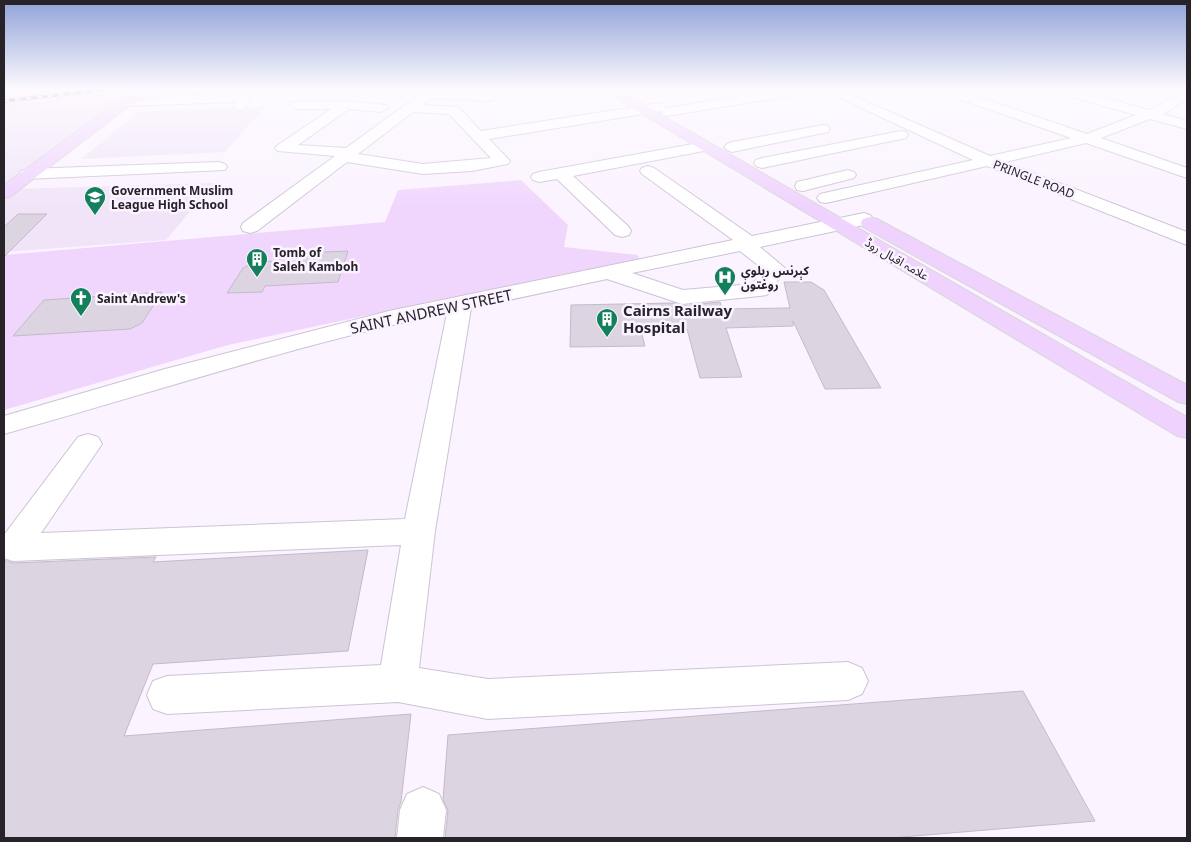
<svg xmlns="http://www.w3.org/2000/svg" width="1191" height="842" viewBox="0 0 1191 842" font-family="'Noto Sans','Noto Sans Arabic',sans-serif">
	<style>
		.built { fill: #f1e4f9 }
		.green { fill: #f0d6fd }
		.building { fill: #ddd4e2; stroke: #c4bac9 }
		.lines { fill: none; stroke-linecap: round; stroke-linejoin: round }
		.minor-casing { stroke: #cdc4d2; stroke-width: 2 }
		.major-casing { stroke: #d8d7d8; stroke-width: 2 }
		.minor { fill: #fff; fill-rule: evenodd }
		.major { fill: #efd3fe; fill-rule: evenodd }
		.rail-casing { stroke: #403c43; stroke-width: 3 }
		.rail { stroke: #fbf3ff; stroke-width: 2; stroke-dasharray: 5.5; stroke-linecap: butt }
		.labels { text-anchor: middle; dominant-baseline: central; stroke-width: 5; stroke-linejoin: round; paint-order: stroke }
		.far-street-label { font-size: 12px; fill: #272329; stroke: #fbf3ff }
		.far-poi-label { font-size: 12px; font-weight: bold; fill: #272329; stroke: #fbf3ff; text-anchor: start }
		.poi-label { font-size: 15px; font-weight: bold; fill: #272329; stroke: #fbf3ff; text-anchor: start }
		.street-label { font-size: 15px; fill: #272329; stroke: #fbf3ff }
	</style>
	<rect width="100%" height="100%" fill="#fbf3ff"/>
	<g class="built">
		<path d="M 130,89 L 144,89 L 12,189 L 214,183 L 166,240 L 4,252 L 4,103 Z"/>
		<path d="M 266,106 L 225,152 L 81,159 L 138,112 Z"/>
	</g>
	<g class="green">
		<path d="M 4,89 L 78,89 L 4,97 Z"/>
		<path d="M 521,180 L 568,225 L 564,247 L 637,255 L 643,262 L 387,311 L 228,345 L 4,410 L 4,255 L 385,222 L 398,190 Z"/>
	</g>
	<g class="building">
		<path d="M 18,214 L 47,214 L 4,257 L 4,227 Z"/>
		<path d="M 348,251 L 338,282 L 265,286 L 262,292 L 227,293 L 243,268 L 256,262 L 279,261 L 295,271 L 303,253 Z"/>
		<path d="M 784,282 L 811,282 L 824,290 L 881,388 L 825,389 L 793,321 L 793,326 L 726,328 L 742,377 L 700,378 L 687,329 L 641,331 L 645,346 L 570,347 L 571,305 L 674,303 L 682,306 L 720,302 L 722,309 L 790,308 Z"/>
		<path d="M 162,292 L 142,323 L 130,329 L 13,336 L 44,300 Z"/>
		<path d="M 368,550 L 348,651 L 153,664 L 124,736 L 411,714 L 401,802 L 398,810 L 395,838 L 4,838 L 4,560 L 13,563 L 156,557 L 153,562 Z"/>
		<path d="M 1023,691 L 1095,821 L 890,838 L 445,838 L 448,810 L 443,800 L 448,735 Z"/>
	</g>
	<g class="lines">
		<g class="minor-casing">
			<g id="minor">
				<path d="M 427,89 L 494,94 L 495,97 L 494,100 L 489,101 L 431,98 L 422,105 L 458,107 L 481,131 L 660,103 L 665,104 L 666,108 L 782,89 L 813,89 L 807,93 L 667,116 L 662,115 L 661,111 L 489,139 L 510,161 L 508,164 L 472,171 L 423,174 L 347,162 L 257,231 L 250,233 L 243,231 L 241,227 L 243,223 L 335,156 L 278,151 L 275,148 L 278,145 L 331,109 L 297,109 L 290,105 L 292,102 L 346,101 L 386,105 L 388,108 L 381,112 L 349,109 L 298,145 L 346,148 ZM 413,112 L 449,114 L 491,158 L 423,164 L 358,154 Z"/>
				<path d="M 821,89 L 838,89 L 990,156 L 1071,138 L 939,92 L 937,89 L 956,89 L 1087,134 L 1136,115 L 1054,92 L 1052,89 L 1073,89 L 1149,110 C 1163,105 1172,94 1187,90 L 1187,99 L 1163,114 L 1187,121 L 1187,129 L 1150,119 L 1101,138 L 1187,168 L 1187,178 L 1086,143 L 1005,162 L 1187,232 L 1187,245 L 987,166 L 826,203 L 820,202 L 817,198 L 820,194 L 973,160 Z"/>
				<path d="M 246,94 L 252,98 L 244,109 L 239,110 L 232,106 L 235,102 L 127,106 L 120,102 L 127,98 Z"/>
				<path d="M 823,125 L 828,126 L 830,129 L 828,132 L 732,152 L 727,150 L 724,147 L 727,144 L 732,142 Z"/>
				<path d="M 901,131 L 906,132 L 908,135 L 906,138 L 762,168 L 756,166 L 754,163 L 756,160 L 762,158 Z"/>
				<path d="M 704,142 L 709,144 L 712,147 L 709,150 L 573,176 L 629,227 L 631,231 L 629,235 L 622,237 L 615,235 L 557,179 L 539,182 L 533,180 L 531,177 L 533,174 L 539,172 Z"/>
				<path d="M 219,162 L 225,164 L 227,167 L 225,170 L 27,179 L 21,177 L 19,174 L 21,171 L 27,169 Z"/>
				<path d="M 648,166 L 654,168 L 752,236 L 864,213 L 870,215 L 873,219 L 870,223 L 864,225 L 760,247 L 786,269 L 767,295 L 759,296 L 682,304 L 607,279 L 471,308 L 435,531 L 419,668 L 488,679 L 848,662 L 862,668 L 868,681 L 862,694 L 848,700 L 488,719 L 398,702 L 167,714 L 153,709 L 147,695 L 153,681 L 167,676 L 381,665 L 401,545 L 13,561 L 4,558 L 4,535 L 78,437 L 88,434 L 98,437 L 102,444 L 41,533 L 405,519 L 447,313 C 297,344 152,393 4,434 L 4,416 L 165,369 L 389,311 L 733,240 L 642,174 L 640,171 L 642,168 ZM 740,251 L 764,270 L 752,284 L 683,290 L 632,273 Z"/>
				<path d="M 848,170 L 854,172 L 856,175 L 854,178 L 803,191 L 797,190 L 795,186 L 797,182 Z"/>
				<path d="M 423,787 L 439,794 L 446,810 L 443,838 L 397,838 L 400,810 L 407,794 Z"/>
			</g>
		</g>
		<g class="major-casing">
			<g id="major">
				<path d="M 94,89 L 150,89 L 148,92 L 158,89 L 178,89 L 176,92 L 130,105 L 10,197 L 4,198 L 4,185 L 131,92 L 4,107 L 4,99 Z"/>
				<path d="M 601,89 L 616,89 L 1187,417 L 1187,438 L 1177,436 Z"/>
				<path d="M 870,217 L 877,219 L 1187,385 L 1187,404 L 1178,402 L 863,227 L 861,223 L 863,219 Z"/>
			</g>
		</g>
		<use href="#minor" class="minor"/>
		<use href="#major" class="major"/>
		<g class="rail-casing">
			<path id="rail" d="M 4,101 L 113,89"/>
		</g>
		<use href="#rail" class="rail"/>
	</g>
	<linearGradient id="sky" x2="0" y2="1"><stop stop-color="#90a2d7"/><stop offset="0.43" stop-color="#fdfaff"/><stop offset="1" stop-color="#fdfaff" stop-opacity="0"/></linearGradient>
	<rect width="1191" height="207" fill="url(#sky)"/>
	<defs>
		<g id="school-pin" transform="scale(1.125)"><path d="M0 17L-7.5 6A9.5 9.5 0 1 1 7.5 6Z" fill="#147f5b" stroke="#fbf3ff"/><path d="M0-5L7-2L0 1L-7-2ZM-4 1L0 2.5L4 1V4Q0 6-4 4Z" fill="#fff"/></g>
		<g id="building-pin" transform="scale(1.125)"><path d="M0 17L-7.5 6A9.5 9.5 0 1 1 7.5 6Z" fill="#147f5b" stroke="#fbf3ff"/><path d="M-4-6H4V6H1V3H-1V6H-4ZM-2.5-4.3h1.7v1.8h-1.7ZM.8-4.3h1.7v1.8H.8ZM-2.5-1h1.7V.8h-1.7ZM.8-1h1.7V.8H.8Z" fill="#fff"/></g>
		<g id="hospital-pin" transform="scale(1.125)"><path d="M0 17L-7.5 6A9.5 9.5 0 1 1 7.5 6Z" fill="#147f5b" stroke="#fbf3ff"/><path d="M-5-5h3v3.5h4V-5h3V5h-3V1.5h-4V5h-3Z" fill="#fff"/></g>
		<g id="church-pin" transform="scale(1.125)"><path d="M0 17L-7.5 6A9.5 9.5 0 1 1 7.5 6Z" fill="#147f5b" stroke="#fbf3ff"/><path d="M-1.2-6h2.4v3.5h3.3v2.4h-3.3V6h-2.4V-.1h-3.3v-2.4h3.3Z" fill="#fff"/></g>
	</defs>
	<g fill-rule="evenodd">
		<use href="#school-pin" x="95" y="197"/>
		<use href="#building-pin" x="257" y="259"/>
		<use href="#hospital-pin" x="725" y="277"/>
		<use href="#church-pin" x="81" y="298"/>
		<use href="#building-pin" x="607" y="319"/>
	</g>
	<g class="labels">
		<g class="far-street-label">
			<text transform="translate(1034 179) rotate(21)">PRINGLE ROAD</text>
			<text transform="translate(897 259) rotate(30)">علامہ اقبال روڈ</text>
		</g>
		<g class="far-poi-label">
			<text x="111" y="190">Government Muslim<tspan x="111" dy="14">League High School</tspan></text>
			<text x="273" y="252">Tomb of<tspan x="273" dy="14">Saleh Kamboh</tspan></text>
			<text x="741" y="270">کېرنس رېلوې<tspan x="741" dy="14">روغتون</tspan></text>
			<text x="97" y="298">Saint Andrew's</text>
		</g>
		<g class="poi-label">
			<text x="623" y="310">Cairns Railway<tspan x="623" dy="17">Hospital</tspan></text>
		</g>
		<g class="street-label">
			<text transform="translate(431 311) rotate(-12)">SAINT ANDREW STREET</text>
		</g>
	</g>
	<rect width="1191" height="842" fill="none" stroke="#272329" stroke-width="10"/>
</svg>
